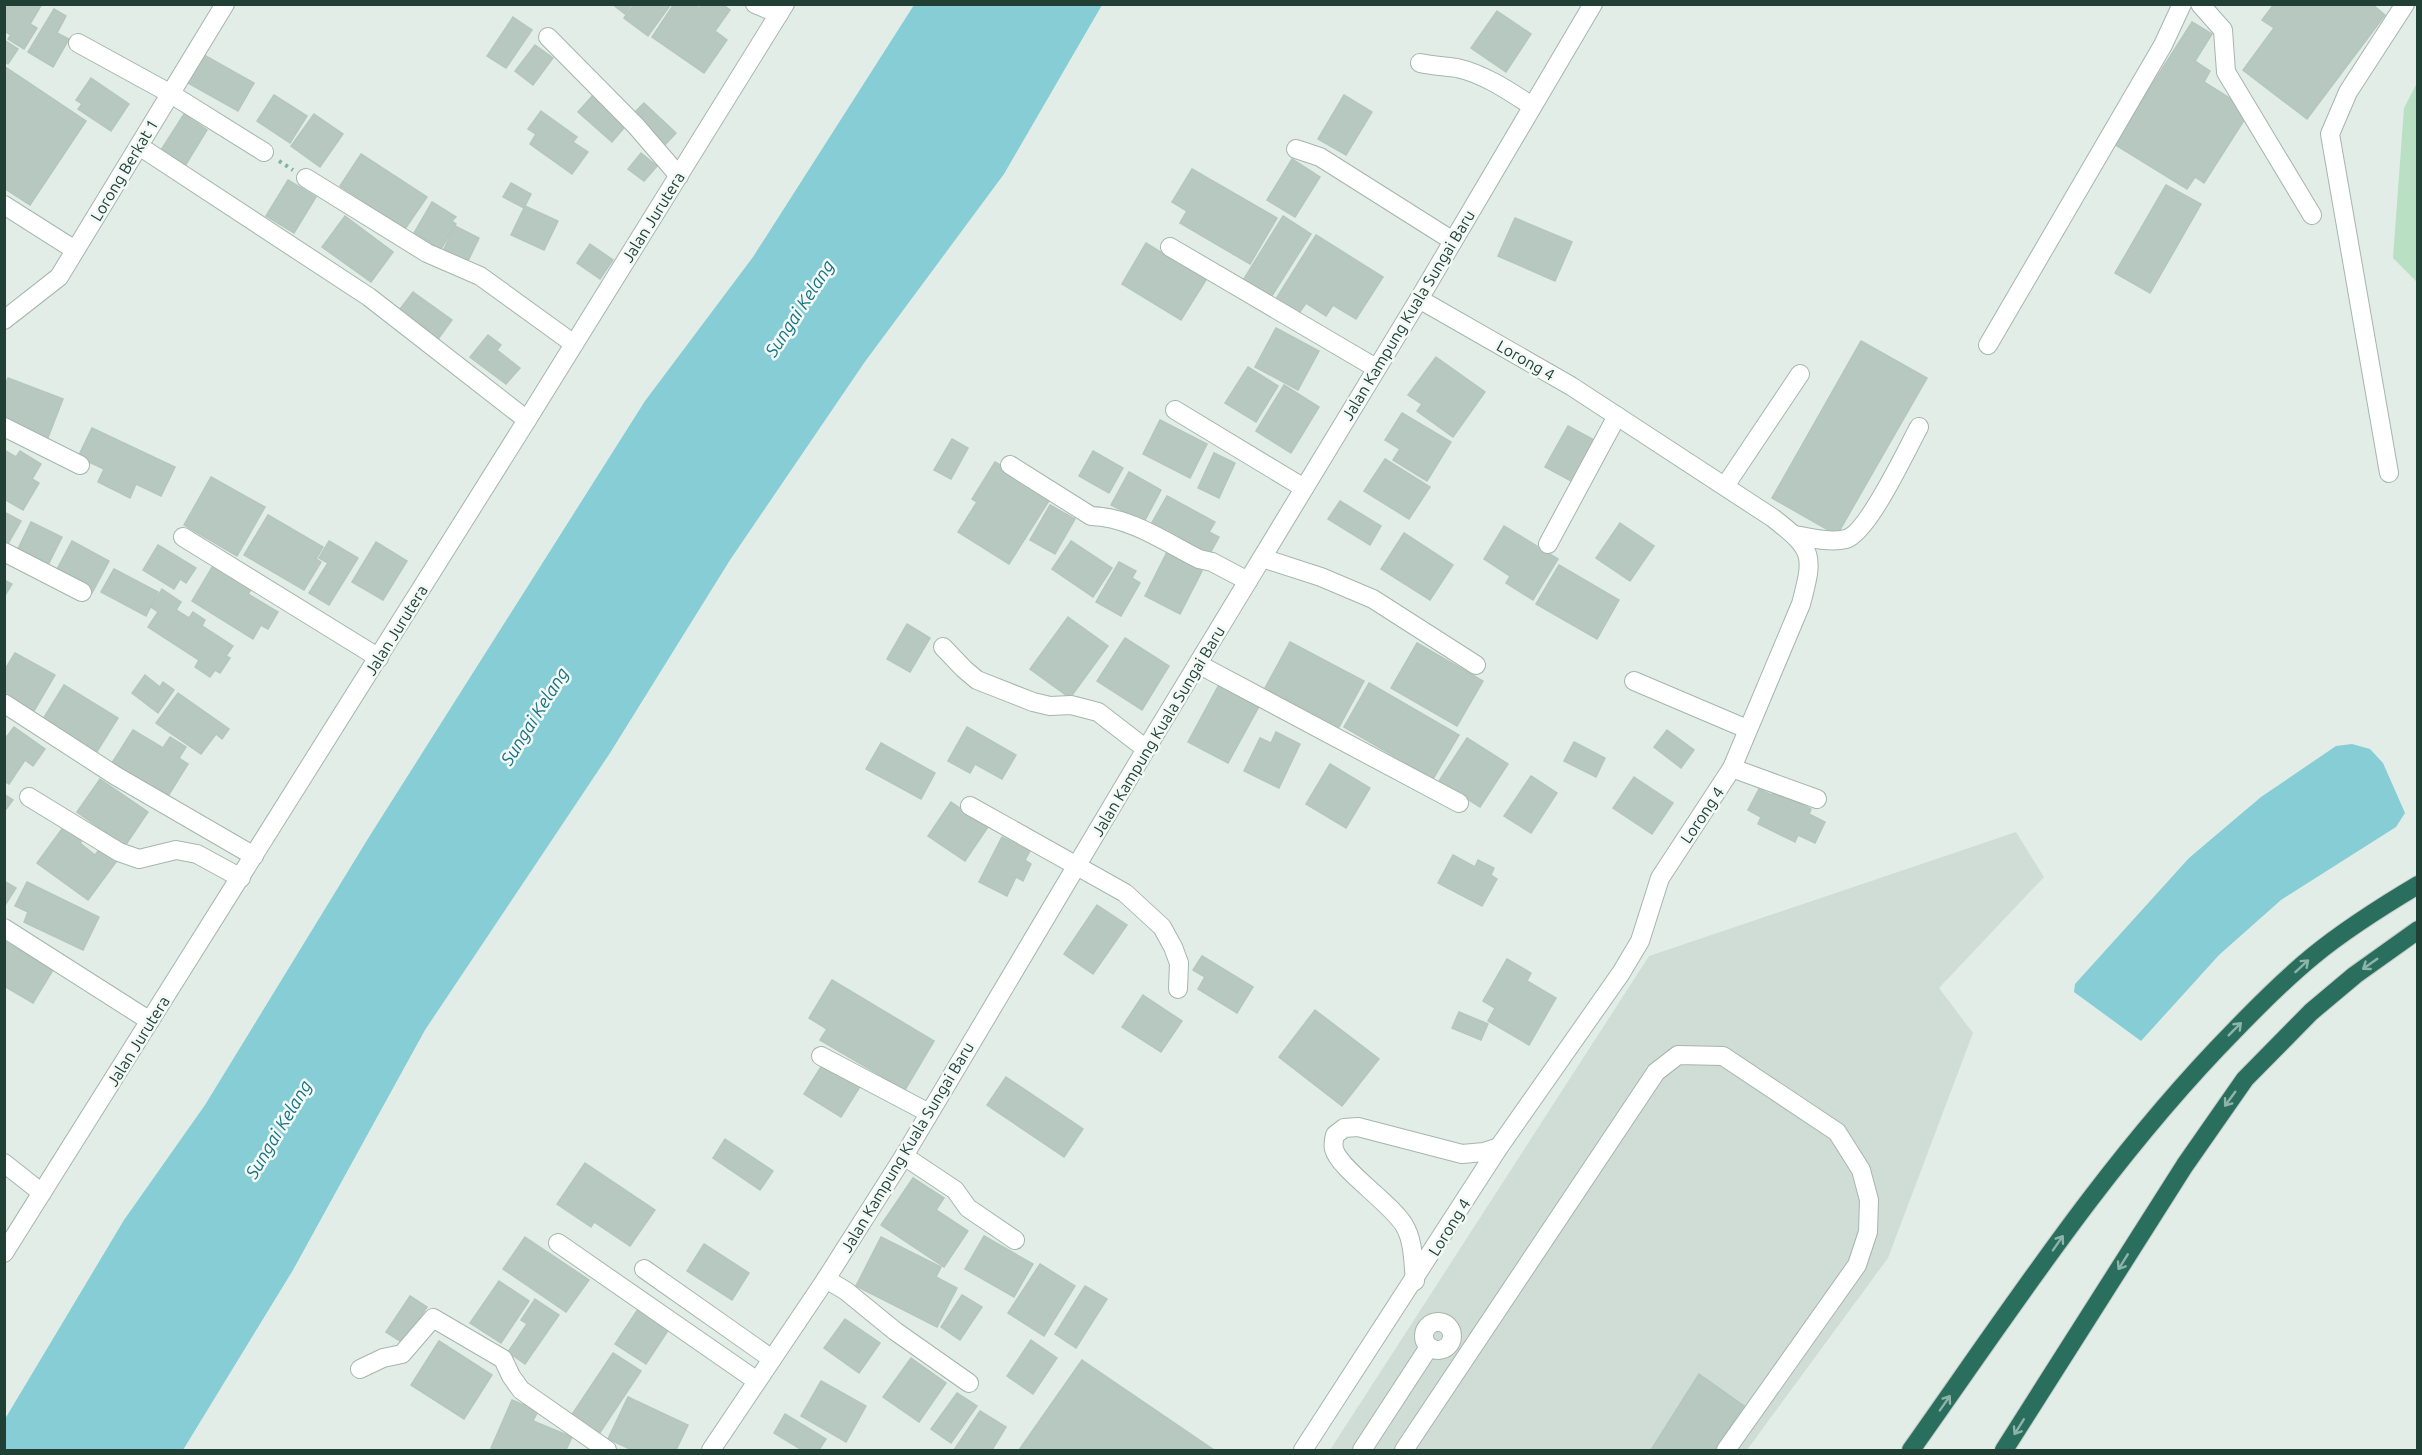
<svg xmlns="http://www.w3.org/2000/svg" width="2422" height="1455" viewBox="0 0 2422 1455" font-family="Ubuntu,sans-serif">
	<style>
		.built { fill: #d0ddd6 }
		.green { fill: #b9e0c2 }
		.water { fill: #86cdd6 }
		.building { fill: #b7c8c0; stroke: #b4c7be; stroke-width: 1.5 }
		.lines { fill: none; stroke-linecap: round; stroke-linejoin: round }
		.minor-casing { stroke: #a4b6af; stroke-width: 20 }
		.highway-casing { stroke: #c1cac7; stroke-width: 20 }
		.path { stroke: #80b3a1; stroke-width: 4; stroke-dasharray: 3 4.5; stroke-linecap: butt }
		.minor { stroke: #fff; stroke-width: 18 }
		.highway { stroke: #2a6e5d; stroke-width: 18 }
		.oneway { stroke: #8eb4aa }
		.labels { text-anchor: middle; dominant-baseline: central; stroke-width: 5; stroke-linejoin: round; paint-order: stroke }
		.street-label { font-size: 16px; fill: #204036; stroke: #f3f9f6 }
		.water-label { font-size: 18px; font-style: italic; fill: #167380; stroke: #f3f9f6 }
	</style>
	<rect width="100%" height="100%" fill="#e2ede8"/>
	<path class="built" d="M 2016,832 L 2044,877 L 1939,988 L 1973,1033 L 1888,1258 L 1747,1450 L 1330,1450 L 1649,956 Z"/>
	<path class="green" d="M 2417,83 L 2417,282 L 2393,258 L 2404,108 Z"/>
	<g class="water">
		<path d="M 914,5 L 1102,5 L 1004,174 L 864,363 L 730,560 L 610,753 L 425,1030 L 293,1270 L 183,1450 L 5,1450 L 5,1419 L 124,1220 L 205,1105 L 369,837 L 645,401 L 753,257 Z"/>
		<path d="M 2352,744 L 2370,749 L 2383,763 L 2405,813 L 2396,827 L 2281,900 L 2219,955 L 2141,1041 L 2074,992 L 2075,984 L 2189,858 L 2261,797 L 2336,746 Z"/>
	</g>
	<g class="building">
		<path d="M 4,4 L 42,4 L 30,24 L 37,28 L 24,49 L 8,39 L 11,35 L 4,31 Z"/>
		<path d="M 612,4 L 632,4 L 625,14 Z"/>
		<path d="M 634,4 L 671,4 L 648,36 L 624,18 Z"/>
		<path d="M 674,4 L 694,4 L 699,8 L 702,4 L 722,4 L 730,10 L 715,31 L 727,40 L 704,73 L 652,37 Z"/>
		<path d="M 2274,4 L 2372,4 L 2385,15 L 2307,119 L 2243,70 L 2274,28 L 2262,20 Z"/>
		<path d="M 54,9 L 66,16 L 57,33 L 69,39 L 53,67 L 28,52 Z"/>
		<path d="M 1497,11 L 1531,34 L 1506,72 L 1471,48 Z"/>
		<path d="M 513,17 L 532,30 L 506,68 L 487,56 Z"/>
		<path d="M 2192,22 L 2212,34 L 2195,61 L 2210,71 L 2204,82 L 2250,111 L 2204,183 L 2195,177 L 2187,189 L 2114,144 Z"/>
		<path d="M 4,40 L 18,49 L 8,64 L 4,61 Z"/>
		<path d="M 535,45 L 553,58 L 533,85 L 515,71 Z"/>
		<path d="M 204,55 L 254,83 L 238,111 L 188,83 Z"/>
		<path d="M 4,66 L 86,121 L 30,205 L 4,188 Z"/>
		<path d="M 91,78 L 129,104 L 111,131 L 78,109 L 82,104 L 76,100 Z"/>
		<path d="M 594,94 L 628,123 L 612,142 L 578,112 Z"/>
		<path d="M 274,95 L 307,116 L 290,143 L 257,121 Z"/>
		<path d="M 1344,95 L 1372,112 L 1346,155 L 1318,139 Z"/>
		<path d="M 644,103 L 676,133 L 662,148 L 630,117 Z"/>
		<path d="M 541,111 L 577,137 L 573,142 L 588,152 L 572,174 L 530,144 L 536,134 L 528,129 Z"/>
		<path d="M 184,114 L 207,130 L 185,166 L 161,150 Z"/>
		<path d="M 314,114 L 343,134 L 320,167 L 291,146 Z"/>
		<path d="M 641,153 L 657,166 L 644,181 L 628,169 Z"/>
		<path d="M 361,154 L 427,197 L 405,229 L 340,186 Z"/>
		<path d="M 1292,159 L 1320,177 L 1295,217 L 1267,200 Z"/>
		<path d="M 1192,169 L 1277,218 L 1250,264 L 1180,223 L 1187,211 L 1172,202 Z"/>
		<path d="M 288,180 L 316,197 L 294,233 L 266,216 Z"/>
		<path d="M 511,183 L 531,194 L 524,208 L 503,197 Z"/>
		<path d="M 2166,185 L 2201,204 L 2150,293 L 2115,273 Z"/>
		<path d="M 432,202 L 456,217 L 452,221 L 456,224 L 441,249 L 414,233 Z"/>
		<path d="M 525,206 L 558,221 L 544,250 L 511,235 Z"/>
		<path d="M 345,216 L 393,252 L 371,282 L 322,247 Z"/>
		<path d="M 1283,216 L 1311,234 L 1270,299 L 1242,282 Z"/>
		<path d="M 1515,218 L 1572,242 L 1555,281 L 1498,256 Z"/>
		<path d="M 455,226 L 479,238 L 467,263 L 443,251 Z"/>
		<path d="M 1316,235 L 1383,277 L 1356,319 L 1333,305 L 1326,316 L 1306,303 L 1297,316 L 1274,302 Z"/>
		<path d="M 1146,243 L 1206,280 L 1181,320 L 1122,284 Z"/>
		<path d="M 590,244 L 613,260 L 600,279 L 577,263 Z"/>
		<path d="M 413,292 L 452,320 L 436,342 L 397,313 Z"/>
		<path d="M 1276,328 L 1319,351 L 1298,390 L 1255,367 Z"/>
		<path d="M 488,335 L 501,345 L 497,350 L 520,368 L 506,384 L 470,357 Z"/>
		<path d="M 1861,341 L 1927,378 L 1837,535 L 1772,498 Z"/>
		<path d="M 1436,357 L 1485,392 L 1453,437 L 1417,411 L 1422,404 L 1408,395 Z"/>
		<path d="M 1248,367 L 1278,386 L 1256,422 L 1225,403 Z"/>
		<path d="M 8,378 L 63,399 L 47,440 L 4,424 L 4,388 Z"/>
		<path d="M 1284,385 L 1319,407 L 1291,453 L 1256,431 Z"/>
		<path d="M 1402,413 L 1451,442 L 1427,481 L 1393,460 L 1400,449 L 1385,440 Z"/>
		<path d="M 1160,420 L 1207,444 L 1190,478 L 1143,454 Z"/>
		<path d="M 1568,426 L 1596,441 L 1573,482 L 1545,467 Z"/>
		<path d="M 92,428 L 175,467 L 161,496 L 136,484 L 130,498 L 98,482 L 104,469 L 78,457 Z"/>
		<path d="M 952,439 L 968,448 L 951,479 L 934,470 Z"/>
		<path d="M 4,450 L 16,457 L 20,451 L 41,464 L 32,479 L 39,483 L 23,510 L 4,499 Z"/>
		<path d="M 1093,451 L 1123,468 L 1109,493 L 1079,476 Z"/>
		<path d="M 1214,453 L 1235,463 L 1219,498 L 1198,488 Z"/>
		<path d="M 1385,459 L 1430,487 L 1409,519 L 1364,491 Z"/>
		<path d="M 995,462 L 1052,496 L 1009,564 L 958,532 L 977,502 L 972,499 Z"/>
		<path d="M 1129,472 L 1161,490 L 1144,522 L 1111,505 Z"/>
		<path d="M 211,477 L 265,507 L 237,556 L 184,525 Z"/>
		<path d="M 1167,496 L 1215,522 L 1209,532 L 1219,537 L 1207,559 L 1150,526 Z"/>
		<path d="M 1340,501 L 1381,526 L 1370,545 L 1328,519 Z"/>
		<path d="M 1050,505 L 1075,519 L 1055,554 L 1030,540 Z"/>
		<path d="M 4,512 L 21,521 L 5,549 L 4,549 Z"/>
		<path d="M 268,515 L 323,547 L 316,559 L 321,562 L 304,590 L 244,555 Z"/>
		<path d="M 31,522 L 62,537 L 46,569 L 16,553 Z"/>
		<path d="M 1620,523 L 1654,546 L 1630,581 L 1596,558 Z"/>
		<path d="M 1504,526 L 1558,559 L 1533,600 L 1506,583 L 1510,576 L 1484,559 Z"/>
		<path d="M 1404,533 L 1453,565 L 1430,600 L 1381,569 Z"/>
		<path d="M 72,541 L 109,561 L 92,593 L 55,573 Z"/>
		<path d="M 329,541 L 358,558 L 329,605 L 309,593 L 328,563 L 319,558 Z"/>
		<path d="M 1071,541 L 1112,568 L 1093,597 L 1052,569 Z"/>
		<path d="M 376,542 L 407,561 L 383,600 L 352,582 Z"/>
		<path d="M 158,545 L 196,568 L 186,583 L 180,579 L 174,589 L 143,570 Z"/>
		<path d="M 1167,552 L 1202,571 L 1180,614 L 1145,596 Z"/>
		<path d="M 1119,562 L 1136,571 L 1132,578 L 1140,583 L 1121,616 L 1096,602 Z"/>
		<path d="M 214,564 L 253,587 L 248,594 L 278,612 L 268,629 L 261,625 L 253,639 L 192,601 Z"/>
		<path d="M 1559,565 L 1619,600 L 1597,639 L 1536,604 Z"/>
		<path d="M 114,569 L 158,592 L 146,616 L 101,592 Z"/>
		<path d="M 4,580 L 12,584 L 4,597 Z"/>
		<path d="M 162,589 L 181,602 L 176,610 L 189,618 L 193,612 L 205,620 L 202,626 L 233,646 L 226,656 L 230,658 L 220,673 L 215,670 L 210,677 L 195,667 L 199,660 L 148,627 L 158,612 L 151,607 Z"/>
		<path d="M 1068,617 L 1108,646 L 1070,698 L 1030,669 Z"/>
		<path d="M 907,624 L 930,638 L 910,672 L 887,659 Z"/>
		<path d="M 1125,638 L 1169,666 L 1142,710 L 1097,681 Z"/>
		<path d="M 1290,642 L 1364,681 L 1339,727 L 1265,688 Z"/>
		<path d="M 1417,643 L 1483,681 L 1457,726 L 1391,688 Z"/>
		<path d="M 15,653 L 55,675 L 34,711 L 4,694 L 4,671 Z"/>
		<path d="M 145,675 L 160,687 L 163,682 L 174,690 L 158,713 L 132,693 Z"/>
		<path d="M 1222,679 L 1262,701 L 1228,763 L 1188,742 Z"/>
		<path d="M 1369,683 L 1459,735 L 1433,779 L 1344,727 Z"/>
		<path d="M 64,685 L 118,718 L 93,758 L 40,724 Z"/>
		<path d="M 178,693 L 229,729 L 222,739 L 216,734 L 201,754 L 156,723 Z"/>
		<path d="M 14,727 L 45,749 L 33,766 L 25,760 L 9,784 L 4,781 L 4,740 Z"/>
		<path d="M 967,727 L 1016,755 L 1002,779 L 975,764 L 970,773 L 948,761 Z"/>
		<path d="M 133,730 L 163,748 L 170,737 L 186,747 L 179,758 L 188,764 L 165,801 L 110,766 Z"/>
		<path d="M 1667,730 L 1694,750 L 1681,768 L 1654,747 Z"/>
		<path d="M 1276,732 L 1300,744 L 1279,788 L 1244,771 L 1260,738 L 1271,743 Z"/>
		<path d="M 1467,738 L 1508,764 L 1480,807 L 1439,781 Z"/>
		<path d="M 1574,742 L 1605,758 L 1596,777 L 1564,761 Z"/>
		<path d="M 881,743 L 935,773 L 921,799 L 866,769 Z"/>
		<path d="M 1330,764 L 1370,788 L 1346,828 L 1306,804 Z"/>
		<path d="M 1531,776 L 1557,793 L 1531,833 L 1504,816 Z"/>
		<path d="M 1634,777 L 1673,803 L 1652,834 L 1613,808 Z"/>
		<path d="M 100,779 L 148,812 L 125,846 L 77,812 Z"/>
		<path d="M 1759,789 L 1772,795 L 1774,790 L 1811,809 L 1809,814 L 1825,822 L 1815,843 L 1798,835 L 1795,842 L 1758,824 L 1761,817 L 1748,810 Z"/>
		<path d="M 4,794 L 13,800 L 4,812 Z"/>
		<path d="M 951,802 L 988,827 L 965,861 L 928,836 Z"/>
		<path d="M 67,822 L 85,836 L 80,843 L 95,855 L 102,846 L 119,858 L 88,900 L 37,863 Z"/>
		<path d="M 1002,837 L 1030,851 L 1025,860 L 1031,864 L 1023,881 L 1016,877 L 1007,896 L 979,882 Z"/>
		<path d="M 1453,855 L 1475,867 L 1478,860 L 1494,868 L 1491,875 L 1497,879 L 1482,906 L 1438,883 Z"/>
		<path d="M 4,881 L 16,888 L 4,907 Z"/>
		<path d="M 27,882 L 99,917 L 83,950 L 24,922 L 28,912 L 15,906 Z"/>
		<path d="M 1097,905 L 1127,925 L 1093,974 L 1064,954 Z"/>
		<path d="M 4,941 L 53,970 L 33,1003 L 4,986 Z"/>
		<path d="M 1202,956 L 1253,987 L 1237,1013 L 1198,989 L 1205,977 L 1193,970 Z"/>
		<path d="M 1507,959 L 1531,973 L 1527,981 L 1556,998 L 1529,1045 L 1488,1021 L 1495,1008 L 1483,1001 Z"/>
		<path d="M 832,980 L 934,1041 L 905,1090 L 820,1040 L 827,1029 L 809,1018 Z"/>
		<path d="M 1143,995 L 1182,1021 L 1161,1052 L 1122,1027 Z"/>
		<path d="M 1315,1010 L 1379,1059 L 1342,1106 L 1279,1057 Z"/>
		<path d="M 1459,1012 L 1488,1024 L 1481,1040 L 1452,1028 Z"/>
		<path d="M 824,1062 L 861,1085 L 841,1117 L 804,1094 Z"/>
		<path d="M 1006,1077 L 1083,1129 L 1064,1157 L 987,1105 Z"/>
		<path d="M 725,1139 L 773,1171 L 760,1190 L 713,1158 Z"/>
		<path d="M 585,1163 L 655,1210 L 630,1246 L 594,1222 L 591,1227 L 557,1204 Z"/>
		<path d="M 913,1178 L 944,1198 L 936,1210 L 968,1231 L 944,1267 L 881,1225 Z"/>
		<path d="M 984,1236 L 1033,1264 L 1014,1297 L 965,1269 Z"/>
		<path d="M 525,1237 L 589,1280 L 566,1312 L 503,1269 Z"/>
		<path d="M 881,1237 L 941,1267 L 936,1277 L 957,1288 L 937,1327 L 856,1286 Z"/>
		<path d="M 704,1244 L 749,1273 L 732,1300 L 687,1271 Z"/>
		<path d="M 1040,1264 L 1075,1286 L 1044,1336 L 1008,1313 Z"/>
		<path d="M 499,1281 L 529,1301 L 501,1343 L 470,1323 Z"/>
		<path d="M 1085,1286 L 1107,1299 L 1076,1348 L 1055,1334 Z"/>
		<path d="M 962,1295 L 982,1307 L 960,1340 L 941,1327 Z"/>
		<path d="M 410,1296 L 427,1307 L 403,1343 L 386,1332 Z"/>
		<path d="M 535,1299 L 559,1315 L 525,1364 L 508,1352 L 527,1324 L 521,1320 Z"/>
		<path d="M 638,1309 L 669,1329 L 646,1364 L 615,1344 Z"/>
		<path d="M 845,1319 L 880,1343 L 859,1373 L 824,1348 Z"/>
		<path d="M 1031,1340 L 1057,1358 L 1033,1394 L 1007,1376 Z"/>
		<path d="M 439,1341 L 492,1375 L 464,1419 L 411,1385 Z"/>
		<path d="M 613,1353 L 641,1371 L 599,1434 L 571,1416 Z"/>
		<path d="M 911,1358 L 946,1383 L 919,1422 L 883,1397 Z"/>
		<path d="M 1082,1360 L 1214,1450 L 1159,1450 L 1155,1448 L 1153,1450 L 1019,1450 Z"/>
		<path d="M 1699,1374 L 1744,1406 L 1714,1450 L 1651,1450 Z"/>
		<path d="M 821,1381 L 866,1406 L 846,1442 L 801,1416 Z"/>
		<path d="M 957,1393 L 977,1406 L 951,1443 L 931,1429 Z"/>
		<path d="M 628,1397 L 688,1425 L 676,1450 L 632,1450 L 608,1439 Z"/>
		<path d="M 512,1400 L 538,1411 L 533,1421 L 572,1437 L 566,1450 L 497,1450 L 491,1448 Z"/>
		<path d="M 980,1411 L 1006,1427 L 992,1450 L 954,1450 Z"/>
		<path d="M 785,1414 L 826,1439 L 819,1450 L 802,1450 L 774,1433 Z"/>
	</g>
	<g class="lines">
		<g class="minor-casing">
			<g id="minor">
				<path d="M 755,4 L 779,14"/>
				<path d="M 2200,4 L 2223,30 L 2226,72 L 2312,215"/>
				<path d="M 548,37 L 636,126 L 679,176"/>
				<path d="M 78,43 L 171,94 L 264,152"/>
				<path d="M 1420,63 C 1433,66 1445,66 1457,68 C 1484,74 1509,91 1532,106"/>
				<path d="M 139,146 L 369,297 L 527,420"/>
				<path d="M 1296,149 L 1320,157 L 1453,241"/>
				<path d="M 306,178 L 427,253 L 480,276 L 574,344"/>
				<path d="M 4,205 L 75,250"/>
				<path d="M 1170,247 L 1376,368"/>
				<path d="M 4,320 L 59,277 L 225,4"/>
				<path d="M 1988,345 L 2163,45 L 2182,4"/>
				<path d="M 1175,410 L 1304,488"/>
				<path d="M 4,427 L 80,465"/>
				<path d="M 1010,465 L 1091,516 C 1130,517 1165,542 1199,559 L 1212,562 L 1248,581"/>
				<path d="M 2389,473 L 2330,134 L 2348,92 L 2405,4"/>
				<path d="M 1725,486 L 1800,374"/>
				<path d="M 1795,535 C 1811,538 1830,543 1846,539 C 1868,533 1907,449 1919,427"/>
				<path d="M 183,537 L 379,658"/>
				<path d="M 1548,544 L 1617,416"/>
				<path d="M 4,552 L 82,592"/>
				<path d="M 1262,558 L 1321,577 L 1373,599 L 1476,665"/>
				<path d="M 943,647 L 964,669 L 977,680 L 1033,702 L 1050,706 L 1071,705 L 1098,712 L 1146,749"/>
				<path d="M 1198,664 L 1459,803"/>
				<path d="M 1634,681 L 1747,729"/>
				<path d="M 5,704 L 116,776 L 254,856"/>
				<path d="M 1732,768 L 1817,799"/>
				<path d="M 29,797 L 119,852 L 139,859 L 176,850 L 197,854 L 241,878"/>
				<path d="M 970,806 L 1125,893 L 1162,927 L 1173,947 L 1179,963 L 1178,989"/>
				<path d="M 4,928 L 150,1021"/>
				<path d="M 821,1056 L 929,1113"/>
				<path d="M 904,1156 L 955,1190 L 968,1208 L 1015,1240"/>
				<path d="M 4,1163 L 42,1193"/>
				<path d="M 558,1243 L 757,1381"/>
				<path d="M 4,1253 L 527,420 L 785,4"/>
				<path d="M 644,1269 L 772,1359"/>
				<path d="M 826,1279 L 846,1291 L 895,1331 L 969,1383"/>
				<path d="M 1415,1281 C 1413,1263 1414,1241 1404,1225 C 1391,1203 1339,1169 1334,1149 C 1333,1145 1334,1139 1335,1135 L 1344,1128 L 1358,1127 L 1462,1154 L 1484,1152 L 1499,1147"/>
				<circle cx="1438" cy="1336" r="14"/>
				<path d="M 360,1369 L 383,1358 L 402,1354 L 433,1318 L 503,1359 L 511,1376 L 521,1390 L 607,1450"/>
				<path d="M 711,1450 L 826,1279 L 904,1156 L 1146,749 L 1419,299 L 1593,4"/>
				<path d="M 1303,1450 L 1499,1147 L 1621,973 L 1640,941 L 1660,878 L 1732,768 L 1801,604 C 1814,555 1814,550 1773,518 L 1571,386 L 1419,299"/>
				<path d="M 1362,1450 L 1429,1347"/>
				<path d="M 1404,1450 L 1656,1072 L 1678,1055 L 1723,1056 L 1837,1132 L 1861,1170 L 1869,1200 L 1868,1232 L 1857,1265 L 1726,1450"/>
			</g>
		</g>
		<g class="highway-casing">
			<g id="highway">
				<path d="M 1911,1450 C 2013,1306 2110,1157 2234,1031 C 2259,1005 2285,979 2313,956 C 2346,929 2381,907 2418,885"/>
				<path d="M 2004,1450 L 2185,1165 L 2245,1079 L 2311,1012 L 2355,975 L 2418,930"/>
			</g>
		</g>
		<path class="path" d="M 279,161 L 293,170"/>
		<use href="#minor" class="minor"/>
		<use href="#highway" class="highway"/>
	</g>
	<defs><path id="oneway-shaft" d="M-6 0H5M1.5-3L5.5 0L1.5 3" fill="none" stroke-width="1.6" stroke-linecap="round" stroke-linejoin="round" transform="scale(1.5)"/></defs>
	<g class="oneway">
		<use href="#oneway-shaft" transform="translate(2370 964) rotate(145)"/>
		<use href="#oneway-shaft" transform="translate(2302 966) rotate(-43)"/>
		<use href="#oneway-shaft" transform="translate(2235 1029) rotate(-45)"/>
		<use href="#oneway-shaft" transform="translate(2230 1099) rotate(126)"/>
		<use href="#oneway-shaft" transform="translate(2058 1243) rotate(-55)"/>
		<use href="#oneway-shaft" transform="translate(2123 1262) rotate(122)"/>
		<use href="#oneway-shaft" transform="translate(1945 1403) rotate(-55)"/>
		<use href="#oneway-shaft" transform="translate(2019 1427) rotate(122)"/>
	</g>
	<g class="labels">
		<g class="street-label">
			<text transform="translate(124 170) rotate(-59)">Lorong Berkat 1</text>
			<text transform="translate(653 217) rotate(-58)">Jalan Jurutera</text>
			<text transform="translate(1408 315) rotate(-59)">Jalan Kampung Kuala Sungai Baru</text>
			<text transform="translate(1526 360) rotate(30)">Lorong 4</text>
			<text transform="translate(396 630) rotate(-58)">Jalan Jurutera</text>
			<text transform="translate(1158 731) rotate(-59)">Jalan Kampung Kuala Sungai Baru</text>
			<text transform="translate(1702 815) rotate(-56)">Lorong 4</text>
			<text transform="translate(138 1041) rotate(-58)">Jalan Jurutera</text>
			<text transform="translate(907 1147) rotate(-59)">Jalan Kampung Kuala Sungai Baru</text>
			<text transform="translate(1449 1227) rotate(-58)">Lorong 4</text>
		</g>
		<g class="water-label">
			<text transform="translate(799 308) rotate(-57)">Sungai Kelang</text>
			<text transform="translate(534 716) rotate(-58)">Sungai Kelang</text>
			<text transform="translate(278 1129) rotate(-59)">Sungai Kelang</text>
		</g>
	</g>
	<rect width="2422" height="1455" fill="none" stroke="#204036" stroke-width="12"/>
</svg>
